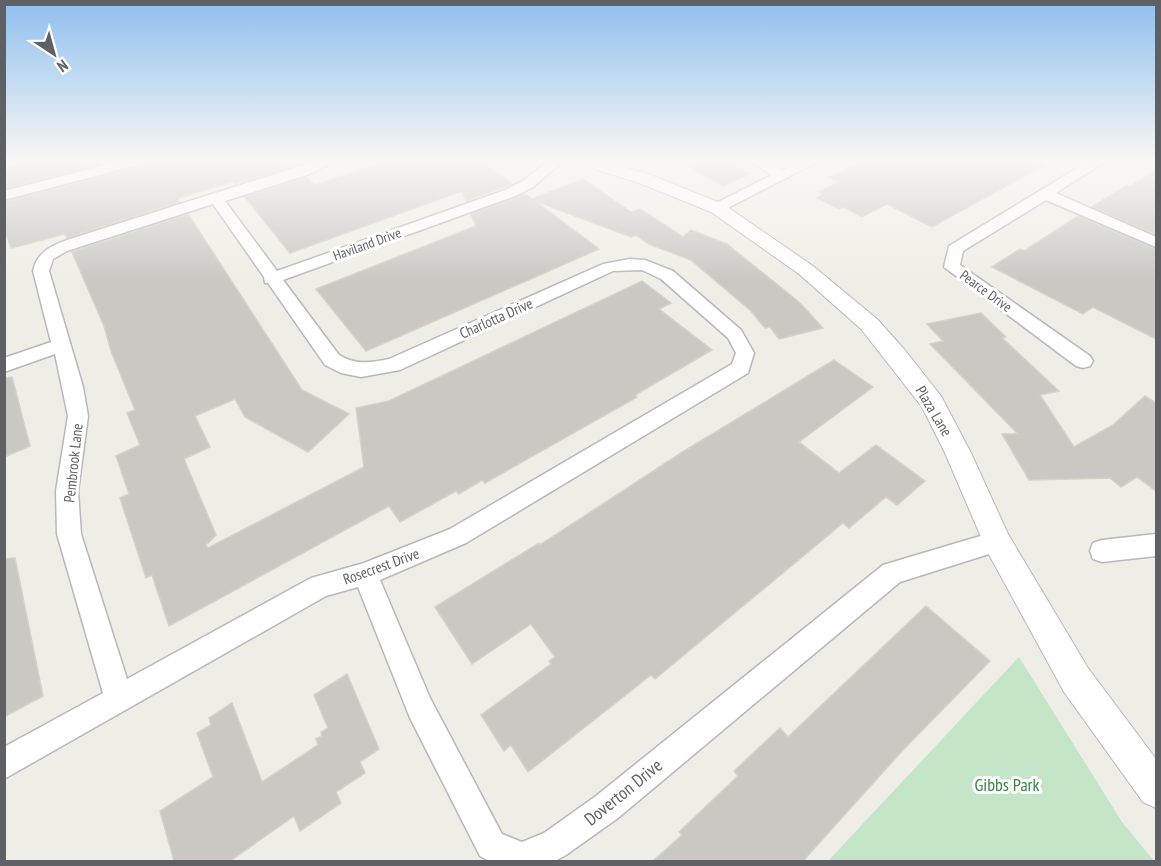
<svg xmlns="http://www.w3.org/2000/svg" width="1161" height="866" viewBox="0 0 1161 866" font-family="'PT Sans Narrow',sans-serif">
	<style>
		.green { fill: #c4e5c8 }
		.building { fill: #cbc8c4; stroke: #d4d1c5; stroke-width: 1.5 }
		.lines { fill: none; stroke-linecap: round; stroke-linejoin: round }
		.minor-casing { stroke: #b6b8bc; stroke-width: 3 }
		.tertiary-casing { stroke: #b6b8bc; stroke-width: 2 }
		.minor { fill: #fff; fill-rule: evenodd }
		.tertiary { fill: #fff; fill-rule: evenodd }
		.labels { text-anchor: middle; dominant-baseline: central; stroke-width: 6; stroke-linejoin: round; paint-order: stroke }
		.far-street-label { font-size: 14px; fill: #5e6066; stroke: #fff }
		.street-label { font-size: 15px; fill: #5e6066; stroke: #fff }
		.near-park-label { font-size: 18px; fill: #3a8144; stroke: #fff }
		.near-street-label { font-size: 18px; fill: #5e6066; stroke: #fff }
	</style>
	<rect width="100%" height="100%" fill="#efeee6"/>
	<path class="green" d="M 1019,657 L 1122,822 L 1154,861 L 828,861 Z"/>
	<g class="building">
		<path d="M 29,161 L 111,161 L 4,189 L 4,168 Z"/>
		<path d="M 145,161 L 291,161 L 295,165 L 235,184 L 233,182 L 225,184 L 178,198 L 180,202 L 67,238 L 65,234 L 11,248 L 7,236 L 4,236 L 4,202 L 142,166 Z"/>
		<path d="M 389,161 L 482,161 L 512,184 L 466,201 L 462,191 L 290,253 L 245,197 L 306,177 L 314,185 Z"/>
		<path d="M 680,161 L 727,161 L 750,174 L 723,186 Z"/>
		<path d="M 864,161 L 1052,161 L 932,227 L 887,204 L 862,217 L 844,207 L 839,209 L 817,198 L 823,194 L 819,192 L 839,182 L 829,177 Z"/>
		<path d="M 1156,169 L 1156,235 L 1092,207 L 1127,185 L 1131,186 Z"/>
		<path d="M 583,179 L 631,212 L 640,209 L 683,237 L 691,230 L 727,244 L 800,303 L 823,328 L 779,339 L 770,327 L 765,328 L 751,311 L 691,260 L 649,244 L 636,235 L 631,237 L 535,201 L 599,249 L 366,351 L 316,289 L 476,226 L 471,214 L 525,194 L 532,199 Z"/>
		<path d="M 188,214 L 302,390 L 349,414 L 308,452 L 245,417 L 235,399 L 195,416 L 210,447 L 184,459 L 216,535 L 206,545 L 208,548 L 364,467 L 356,408 L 389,401 L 642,281 L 671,303 L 659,309 L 712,350 L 635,395 L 637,397 L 485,483 L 482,480 L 459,494 L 456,491 L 400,522 L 389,506 L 169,626 L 152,575 L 146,578 L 120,498 L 129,494 L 116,456 L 140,445 L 127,413 L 135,410 L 111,351 L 104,326 L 72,252 Z"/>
		<path d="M 1078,216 L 1156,249 L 1156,339 L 1093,307 L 1083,314 L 992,267 L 1020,249 L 1024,251 Z"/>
		<path d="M 981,313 L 1006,337 L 1002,338 L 1059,391 L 1040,395 L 1074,447 L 1113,425 L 1145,396 L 1156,403 L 1156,491 L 1137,477 L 1121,487 L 1110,478 L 1029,480 L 1002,434 L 1018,434 L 930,344 L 943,341 L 927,324 Z"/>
		<path d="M 834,360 L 873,387 L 799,442 L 839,473 L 876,445 L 925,481 L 897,505 L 886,497 L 849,528 L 843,523 L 655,679 L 651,675 L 528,772 L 511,745 L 504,751 L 481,715 L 551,664 L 549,661 L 555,657 L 531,624 L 472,664 L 435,607 L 539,543 L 540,545 L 681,453 Z"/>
		<path d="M 12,377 L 30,446 L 4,457 L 4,378 Z"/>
		<path d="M 15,558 L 43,696 L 4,717 L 4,559 Z"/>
		<path d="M 926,606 L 990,661 L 902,751 L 803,861 L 653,861 L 682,835 L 679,832 L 738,776 L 734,771 L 780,728 L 788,737 Z"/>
		<path d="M 347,674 L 379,749 L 360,762 L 365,773 L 336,792 L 341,803 L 300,831 L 294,816 L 230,861 L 174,861 L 160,811 L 213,777 L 197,733 L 211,725 L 209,718 L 232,703 L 262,782 L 318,745 L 316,739 L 322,736 L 321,732 L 328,728 L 314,695 Z"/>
	</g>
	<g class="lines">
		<g class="minor-casing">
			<g id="minor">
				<path d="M 120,161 L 143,161 L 141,164 L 4,200 L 4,191 Z"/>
				<path d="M 316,161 L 335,161 L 310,174 L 225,201 L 277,271 L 505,190 L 523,181 L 548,161 L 563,161 L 533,187 L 515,196 L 283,280 L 339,355 C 356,365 370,363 389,359 L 603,264 L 630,259 L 645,260 L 673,271 L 741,330 L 754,353 L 748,373 L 466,543 L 380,580 L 430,698 L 502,834 L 522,842 L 544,833 L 596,796 L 883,565 L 997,531 L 1005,535 L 1009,542 L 1005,549 L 900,582 L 618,818 L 566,855 L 553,862 L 491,862 L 480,856 L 410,718 L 358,587 L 326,596 L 4,779 L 4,747 L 103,693 L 57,534 L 56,491 L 68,416 L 55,354 L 4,372 L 4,358 L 51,342 L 33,271 C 37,252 51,246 67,240 ZM 213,204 L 264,277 L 265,283 L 268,283 L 325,365 L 341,373 L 361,377 L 400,370 L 613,271 L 642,270 L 661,279 L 728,338 L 736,353 L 732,364 L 450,529 L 364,563 L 311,578 L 127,679 L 81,534 L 78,491 L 88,416 L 83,387 L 49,271 L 53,259 L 67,251 Z"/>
				<path d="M 750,161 L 767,161 L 783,170 L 801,161 L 819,161 L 722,211 L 712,211 L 710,208 L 712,205 L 772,175 Z"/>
				<path d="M 1089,161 L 1106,161 L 1056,193 L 1156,237 L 1156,247 L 1046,200 L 963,251 L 960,265 L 1090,356 L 1093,361 L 1090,366 L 1083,368 L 1076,366 L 944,267 L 949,246 Z"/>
				<path d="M 1156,534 L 1156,556 L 1102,562 L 1093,559 L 1090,551 L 1093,543 L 1102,540 Z"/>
			</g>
		</g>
		<g class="tertiary-casing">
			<path id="tertiary" d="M 577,161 L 603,161 L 651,175 L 723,204 L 813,266 L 877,319 L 904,349 L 941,396 L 971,453 L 1008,534 L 1088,668 L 1156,759 L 1156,808 L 1143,802 L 1064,692 L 987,551 L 945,453 L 922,407 L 861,329 L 799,274 L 711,212 L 639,183 L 579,164 Z"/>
		</g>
		<use href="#minor" class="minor"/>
		<use href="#tertiary" class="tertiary"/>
	</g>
	<linearGradient id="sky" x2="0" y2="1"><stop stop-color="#8fbfef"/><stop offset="0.57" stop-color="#f8f7f4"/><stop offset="1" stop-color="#f8f7f4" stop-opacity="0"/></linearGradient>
	<rect width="1161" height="282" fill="url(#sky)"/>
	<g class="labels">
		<g class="far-street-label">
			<text transform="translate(367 244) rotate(-20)">Haviland Drive</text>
			<text transform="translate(986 291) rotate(36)">Pearce Drive</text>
		</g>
		<g class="street-label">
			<text transform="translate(496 318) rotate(-24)">Charlotta Drive</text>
			<text transform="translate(934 411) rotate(59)">Plaza Lane</text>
			<text transform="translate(73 463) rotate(-84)">Pembrook Lane</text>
			<text transform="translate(381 566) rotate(-20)">Rosecrest Drive</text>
		</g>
		<g class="near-park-label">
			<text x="1007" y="784">Gibbs Park</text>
		</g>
		<g class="near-street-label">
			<text transform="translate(623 792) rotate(-39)">Doverton Drive</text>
		</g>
	</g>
	<rect width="1161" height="866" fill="none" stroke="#5e6066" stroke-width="12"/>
	<g transform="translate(54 54) rotate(144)" stroke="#ffffff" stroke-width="4.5" paint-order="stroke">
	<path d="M0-4.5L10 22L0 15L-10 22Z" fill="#5e6066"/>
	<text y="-9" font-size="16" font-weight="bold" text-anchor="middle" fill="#5e6066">N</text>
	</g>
</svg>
